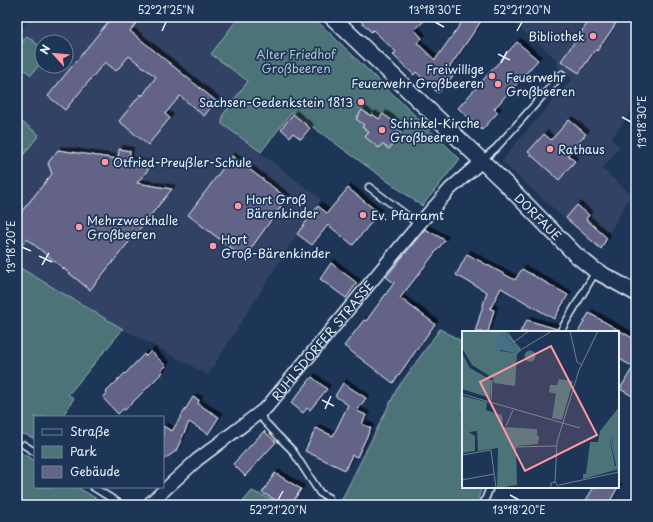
<svg xmlns="http://www.w3.org/2000/svg" width="653" height="522" viewBox="0 0 653 522" font-family="'Playpen Sans',sans-serif">
	<style>
		.built { fill: #324365; fill-rule: evenodd }
		.green { fill: #4b7378; stroke: #9ab2b8 }
		.building { fill: #646487; stroke: #e8f1f8; filter: url(#shadow) }
		.lines { fill: none; stroke-linecap: round; stroke-linejoin: round }
		.service-casing { stroke: #e8f1f8; stroke-width: 9 }
		.minor-casing { stroke: #e8f1f8; stroke-width: 15 }
		.tertiary-casing { stroke: #e8f1f8; stroke-width: 18 }
		.service { stroke: #1d3557; stroke-width: 6 }
		.minor { stroke: #1d3557; stroke-width: 12 }
		.tertiary { stroke: #1d3557; stroke-width: 15 }
		.ticks { fill: none; stroke: #e8f1f8; stroke-width: 1.5 }
		.poi-dot { fill: #ff9aa2; stroke: #1d3557; stroke-width: 1.5 }
		.labels { text-anchor: middle; dominant-baseline: central; stroke-width: 3.5; stroke-linejoin: round; paint-order: stroke }
		.poi-label { font-size: 12px; fill: #e8f1f8; stroke: #1d3557; text-anchor: start }
		.park-label { font-size: 12px; fill: #b1c5cb; stroke: #1d3557 }
		.street-label { font-size: 12px; fill: #e8f1f8; stroke: #1d3557 }
		.inset-river { fill: none; stroke: #45708a; stroke-width: 2 }
		.inset-road { fill: none; stroke: #6e8097; stroke-width: 1 }
		.view { fill: #ff9aa2; fill-opacity: 0.15; stroke: #ff9aa2; stroke-width: 2 }
		.inset-edge { fill: none; stroke: #e8f1f8; stroke-width: 2 }
		.neatline { fill: none; stroke: #e8f1f8; stroke-width: 1.5 }
		.ticks-label { font-size: 10px; text-anchor: middle; fill: #e8f1f8 }
	</style>
	<defs>
		<filter id="shadow"><feDropShadow dx="3.5" dy="-3.5" stdDeviation="0" flood-color="#0009"/></filter>
	</defs>
	<rect width="100%" height="100%" fill="#1d3557"/>
	<filter id="ink" filterUnits="userSpaceOnUse"><feTurbulence type="fractalNoise" baseFrequency=".025" numOctaves="2"/><feDisplacementMap in="SourceGraphic" scale="8" xChannelSelector="R" yChannelSelector="G"/><feConvolveMatrix kernelMatrix="1 2 1 2 8 2 1 2 1" color-interpolation-filters="sRGB"/></filter>
	<g filter="url(#ink)">
		<g class="built">
			<path d="M 31,17 L 239,17 L 211,53 L 248,81 L 223,115 L 222,124 L 321,199 L 293,240 L 208,375 L 123,329 L 17,266 L 17,34 ZM 42,42 L 66,42 L 66,66 L 42,66 Z"/>
			<path d="M 507,17 L 636,17 L 636,105 L 611,139 L 620,147 L 602,169 L 631,194 L 601,249 L 565,219 L 502,162 L 512,148 L 572,79 L 558,67 L 556,59 Z"/>
		</g>
		<g class="green">
			<path d="M 239,17 L 313,17 L 460,159 L 422,206 L 292,112 L 261,152 L 222,124 L 223,115 L 248,81 L 211,54 Z"/>
			<path d="M 27,36 L 42,48 L 42,61 L 31,75 L 17,63 L 17,48 Z"/>
			<path d="M 17,118 L 39,135 L 17,163 Z"/>
			<path d="M 17,266 L 123,329 L 68,395 L 74,398 L 62,417 L 35,417 L 35,439 L 27,435 L 17,433 Z"/>
			<path d="M 440,329 L 463,342 L 463,487 L 482,487 L 476,504 L 478,505 L 339,505 L 397,389 Z"/>
			<path d="M 20,452 L 35,461 L 35,487 L 77,487 L 107,505 L 17,505 L 17,454 Z"/>
			<path d="M 252,491 L 284,505 L 240,505 Z"/>
		</g>
		<g class="building">
			<path d="M 112,17 L 141,17 L 130,31 L 216,101 L 204,116 L 180,96 L 165,114 L 170,118 L 148,145 L 119,121 L 141,94 L 142,96 L 156,77 L 129,56 L 116,71 L 105,62 L 65,110 L 48,96 Z"/>
			<path d="M 357,17 L 428,17 L 415,30 L 422,38 L 417,43 L 435,60 L 464,19 L 467,22 L 470,17 L 484,17 L 447,71 L 453,76 L 438,93 L 416,72 L 414,75 L 393,55 L 396,52 L 373,30 L 371,32 Z"/>
			<path d="M 592,17 L 619,17 L 616,21 L 617,22 L 597,51 L 595,50 L 579,73 L 561,61 Z"/>
			<path d="M 517,42 L 538,60 L 494,109 L 498,112 L 482,130 L 458,108 Z"/>
			<path d="M 362,110 L 371,116 L 372,114 L 379,119 L 383,114 L 397,124 L 395,128 L 401,132 L 389,149 L 382,144 L 379,148 L 365,137 L 369,132 L 362,127 L 364,125 L 356,119 Z"/>
			<path d="M 293,114 L 310,128 L 301,139 L 293,133 L 290,137 L 281,129 Z"/>
			<path d="M 569,120 L 586,134 L 568,155 L 575,161 L 559,180 L 528,152 L 544,134 L 551,140 Z"/>
			<path d="M 119,149 L 130,151 L 129,161 L 152,165 L 137,183 L 172,189 L 90,290 L 27,239 L 17,251 L 17,217 L 52,174 L 48,163 L 58,150 L 118,159 Z"/>
			<path d="M 232,156 L 287,198 L 244,258 L 188,215 Z"/>
			<path d="M 348,188 L 379,213 L 353,245 L 328,225 L 312,245 L 297,234 L 318,206 L 327,213 Z"/>
			<path d="M 577,205 L 589,215 L 586,219 L 607,238 L 601,249 L 566,218 Z"/>
			<path d="M 425,229 L 445,240 L 400,298 L 435,324 L 393,383 L 344,346 L 364,320 L 366,321 L 394,283 L 386,277 Z"/>
			<path d="M 467,254 L 515,280 L 522,269 L 568,295 L 554,319 L 501,288 L 490,309 L 494,310 L 488,332 L 475,332 L 487,292 L 456,275 Z"/>
			<path d="M 331,263 L 357,283 L 346,298 L 320,279 Z"/>
			<path d="M 589,313 L 636,340 L 636,398 L 620,389 L 633,367 L 618,358 L 618,332 L 578,332 Z"/>
			<path d="M 527,320 L 557,329 L 556,332 L 520,332 Z"/>
			<path d="M 151,351 L 166,366 L 161,371 L 163,372 L 125,410 L 123,409 L 118,414 L 103,398 L 107,393 L 106,392 L 125,373 L 125,374 L 144,354 L 146,356 Z"/>
			<path d="M 312,377 L 327,389 L 310,410 L 307,408 L 303,413 L 291,403 Z"/>
			<path d="M 343,383 L 366,398 L 357,411 L 366,415 L 362,424 L 371,428 L 357,457 L 352,455 L 345,470 L 305,451 L 316,428 L 333,436 L 348,405 L 335,396 Z"/>
			<path d="M 193,397 L 199,400 L 198,404 L 219,417 L 208,434 L 189,422 L 176,451 L 163,460 L 163,426 L 172,431 Z"/>
			<path d="M 264,431 L 276,442 L 245,476 L 233,464 Z"/>
			<path d="M 275,473 L 301,489 L 291,505 L 286,505 L 262,493 Z"/>
			<path d="M 594,487 L 618,487 L 608,505 L 583,505 Z"/>
		</g>
		<g class="lines">
			<g class="service-casing">
				<g id="service">
					<path d="M 482,160 L 496,148 L 562,74"/>
					<path d="M 369,187 L 413,220 L 420,223"/>
					<path d="M 560,332 L 596,271"/>
					<path d="M 259,413 L 264,421 L 278,436 L 292,450 L 320,493 L 329,498"/>
					<path d="M 24,445 L 35,452"/>
					<path d="M 93,487 L 122,505"/>
					<path d="M 483,505 L 490,487"/>
				</g>
			</g>
			<g class="minor-casing">
				<g id="minor">
					<path id="s1" d="M 148,505 L 197,460 L 267,407 L 420,223 L 450,189 L 482,161"/>
				</g>
			</g>
			<g class="tertiary-casing">
				<g id="tertiary">
					<path id="s2" d="M 332,17 L 506,184 L 576,255 L 596,271 L 636,293"/>
				</g>
			</g>
			<use href="#service" class="service"/>
			<use href="#minor" class="minor"/>
			<use href="#tertiary" class="tertiary"/>
		</g>
	</g>
	<path class="ticks" d="M 435,22 L 444,27M 162,31 L 166,22M 517,31 L 522,22M 498,54 L 510,60M 501,63 L 507,51M 622,117 L 631,122M 22,247 L 31,251M 39,256 L 52,262M 42,265 L 49,253M 322,400 L 334,406M 325,409 L 331,396M 510,495 L 519,500M 278,500 L 283,491"/>
	<g class="poi-dot">
		<circle cx="593" cy="36" r="4"/>
		<circle cx="492" cy="76" r="4"/>
		<circle cx="498" cy="84" r="4"/>
		<circle cx="361" cy="102" r="4"/>
		<circle cx="382" cy="130" r="4"/>
		<circle cx="550" cy="149" r="4"/>
		<circle cx="105" cy="162" r="4"/>
		<circle cx="238" cy="206" r="4"/>
		<circle cx="363" cy="215" r="4"/>
		<circle cx="79" cy="227" r="4"/>
		<circle cx="213" cy="246" r="4"/>
	</g>
	<g class="labels">
		<g class="poi-label">
			<text x="585" y="36" text-anchor="end">Bibliothek</text>
			<text x="484" y="69" text-anchor="end">Freiwillige<tspan x="484" dy="14">Feuerwehr Großbeeren</tspan></text>
			<text x="506" y="77">Feuerwehr<tspan x="506" dy="14">Großbeeren</tspan></text>
			<text x="353" y="102" text-anchor="end">Sachsen-Gedenkstein 1813</text>
			<text x="390" y="123">Schinkel-Kirche<tspan x="390" dy="14">Großbeeren</tspan></text>
			<text x="558" y="149">Rathaus</text>
			<text x="113" y="162">Otfried-Preußler-Schule</text>
			<text x="246" y="199">Hort Groß<tspan x="246" dy="14">Bärenkinder</tspan></text>
			<text x="371" y="215">Ev. Pfarramt</text>
			<text x="87" y="220">Mehrzweckhalle<tspan x="87" dy="14">Großbeeren</tspan></text>
			<text x="221" y="239">Hort<tspan x="221" dy="14">Groß-Bärenkinder</tspan></text>
		</g>
		<g class="park-label">
			<text x="296" y="54">Alter Friedhof<tspan x="296" dy="14">Großbeeren</tspan></text>
		</g>
		<g class="street-label">
			<text stroke="none"><textPath href="#s2" startOffset="287">DORFAUE</textPath></text>
			<text stroke="none"><textPath href="#s1" startOffset="241">RUHLSDORFER STRASSE</textPath></text>
		</g>
	</g>
	<g transform="translate(462 331)">
		<rect width="157" height="157" fill="#1d3557"/>
		<path d="M 0,0 L 43,0 L 60,19 L 55,23 L 53,55 L 32,52 L 31,47 L 10,34 L 0,17 ZM 40,2 L 54,16 L 53,22 L 38,20 L 35,7 ZM62.5 25a5.5 5.5 0 1 1 11 0a5.5 5.5 0 1 1-11 0ZM 0,22 L 8,37 L 29,49 L 28,67 L 0,58 ZM 97,48 L 111,50 L 100,89 L 90,87 L 94,63 L 87,61 L 88,54 L 95,54 ZM 0,65 L 25,71 L 24,79 L 40,84 L 41,96 L 75,98 L 75,105 L 77,105 L 76,113 L 54,115 L 55,154 L 35,157 L 36,117 L 16,120 L 15,100 L 7,101 L 13,105 L 13,120 L 0,122 ZM 157,76 L 157,138 L 121,148 L 121,143 L 124,143 L 128,111 L 136,111 L 138,100 ZM 150,104 L 151,112 L 155,135 L 153,135 L 148,110 Z" fill="#4b7378" fill-rule="evenodd"/>
		<path d="M 40,2 L 54,16 L 53,22 L 34,18 L 33,9 Z" fill="#45708a"/>
		<path class="inset-river" d="M 157,97 L 149,108 L 157,143"/>
		<path class="inset-road" d="M 45,0 L 52,11 L 67,0M 108,0 L 115,31 L 120,34M 60,18 L 90,0M 0,63 L 118,97M 29,70 L 30,49M 44,95 L 51,79M 53,116 L 94,115M 0,124 L 29,119 L 34,157M 0,149 L 32,143M 93,151 L 95,111 L 117,39 L 136,0M 97,154 L 157,141M 89,157 L 89,152 L 93,151 L 97,157"/>
		<path class="view" d="M 89,15 L 135,104 L 63,140 L 18,51 Z"/>
		<rect width="157" height="157" class="inset-edge"/>
	</g>
	<rect width="653" height="522" fill="none" stroke="#1d3557" stroke-width="44"/>
	<rect x="34" y="416" width="130" height="72" fill="#1d3557" stroke="#6e8097"/>
	<rect x="42" y="429" width="20" height="6" fill="#1d3557" stroke="#6e8097"/>
	<text x="70" y="436" font-size="12" fill="#e8f1f8">Straße</text>
	<rect x="42" y="446" width="20" height="12" fill="#4b7378" stroke="#6e8097"/>
	<text x="70" y="456" font-size="12" fill="#e8f1f8">Park</text>
	<rect x="42" y="466" width="20" height="12" fill="#646487" stroke="#6e8097"/>
	<text x="70" y="476" font-size="12" fill="#e8f1f8">Gebäude</text>
	<g transform="translate(54 54) rotate(297)"><circle r="19" fill="#1d3557" stroke="#6e8097"/>
	<path d="M0-3L7 15L0 10L-7 15Z" fill="#ff9aa2"/>
	<text y="-6" font-size="11" font-weight="bold" text-anchor="middle" fill="#e8f1f8">N</text>
	</g>
	<rect x="22" y="22" width="609" height="478" class="neatline"/>
	<g class="ticks-label">
		<text x="166" y="14">52°21'25"N</text>
		<text x="435" y="14">13°18'30"E</text>
		<text x="522" y="14">52°21'20"N</text>
		<text transform="translate(642 122) rotate(-90)" y="4">13°18'30"E</text>
		<text transform="translate(11 247) rotate(-90)" y="4">13°18'20"E</text>
		<text x="278" y="514">52°21'20"N</text>
		<text x="519" y="514">13°18'20"E</text>
	</g>
</svg>
